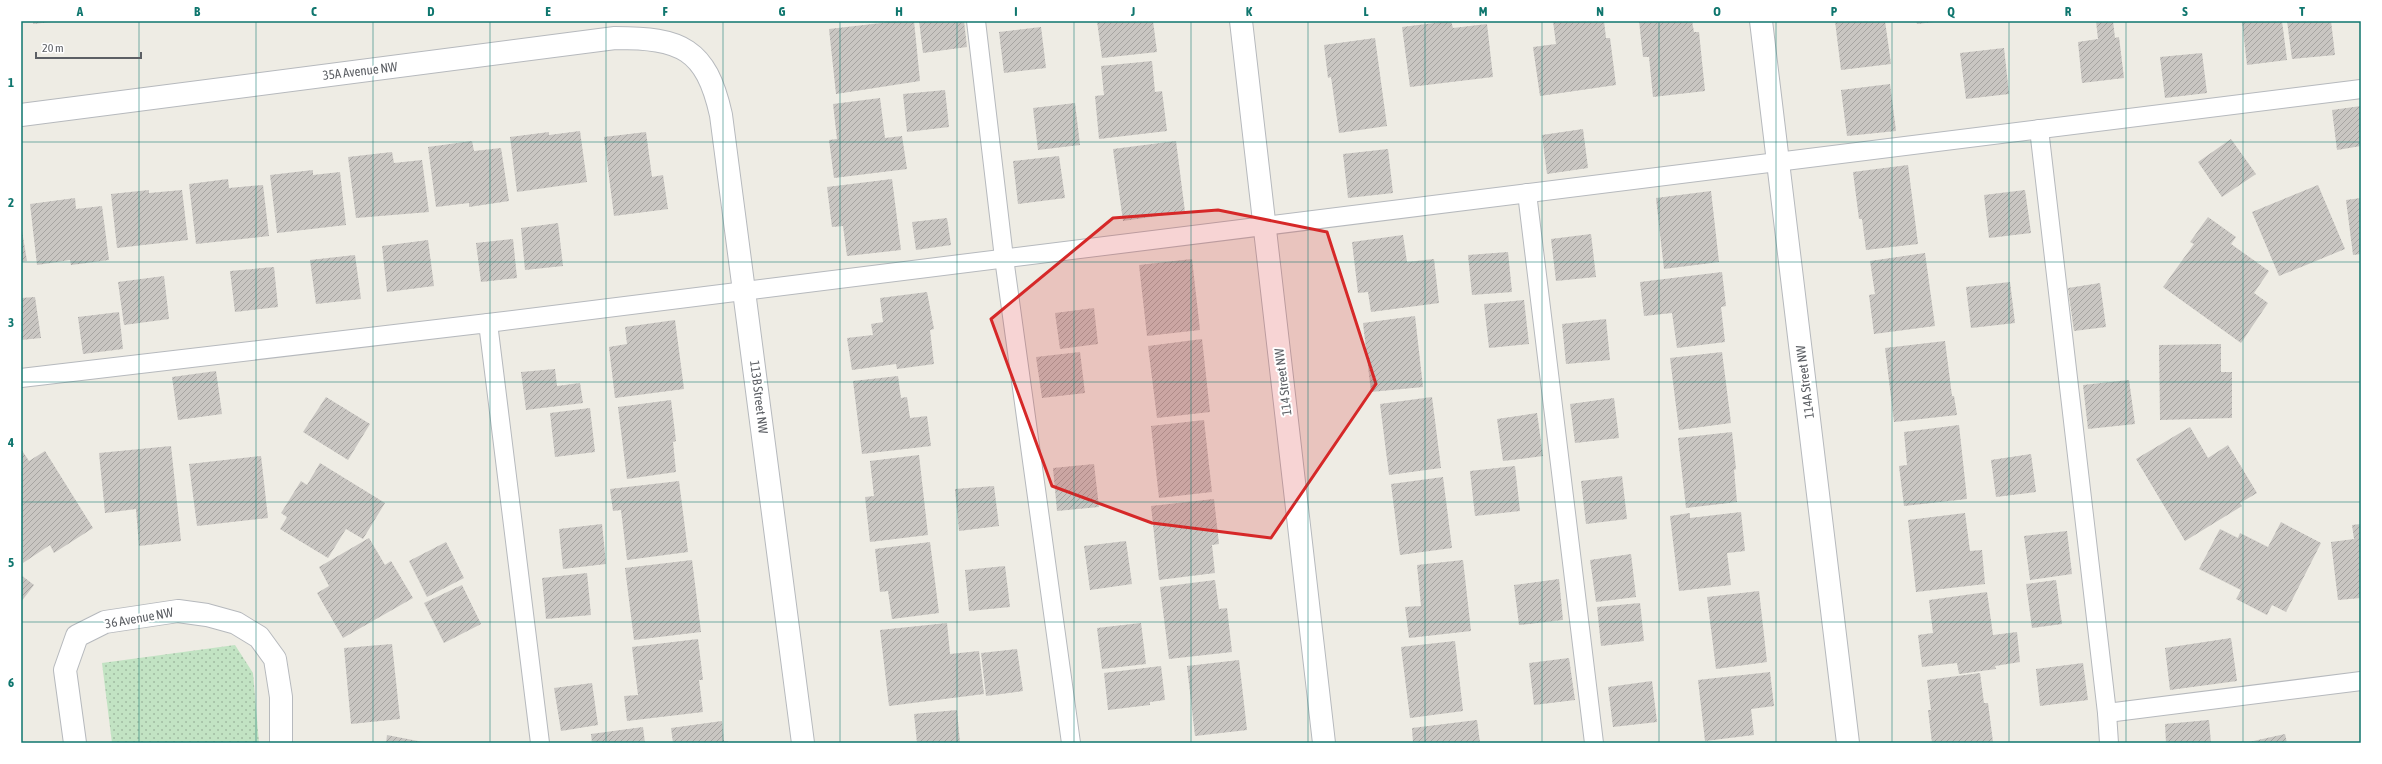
<svg xmlns="http://www.w3.org/2000/svg" width="2382" height="764" viewBox="0 0 2382 764" font-family="'Asap Condensed',sans-serif">
	<style>
		.green { fill: url(#green-dots) }
		.building { fill: url(#building-hatch) }
		.lines { fill: none; stroke-linecap: round; stroke-linejoin: round }
		.service-casing { stroke: #b6b9bd; stroke-width: 20 }
		.minor-casing { stroke: #b6b9bd; stroke-width: 24 }
		.tertiary-casing { stroke: #b6b9bd; stroke-width: 24 }
		.service { stroke: #fff; stroke-width: 18 }
		.minor { stroke: #fff; stroke-width: 22 }
		.tertiary { stroke: #fff; stroke-width: 22 }
		.marked { fill: #d62828; fill-opacity: 0.2; stroke: #d62828; stroke-width: 3; stroke-linejoin: round }
		.grid { fill: none; stroke: #0f766e; stroke-width: 1; stroke-opacity: 0.55 }
		.labels { text-anchor: middle; dominant-baseline: central; stroke-width: 4; stroke-linejoin: round; paint-order: stroke }
		.street-label { font-size: 13px; fill: #5c5f64; stroke: #fff }
		.neatline { fill: none; stroke: #0f766e; stroke-width: 1.5 }
		.grid-label { font-size: 13px; text-anchor: middle; font-weight: bold; fill: #0f766e }
	</style>
	<defs>
		<pattern id="green-dots" width="8" height="8" patternUnits="userSpaceOnUse"><rect width="8" height="8" fill="#c2e3c3"/><path d="M2 2h.1M6 6h.1" fill="none" stroke="#a1bba2" stroke-width="1.8" stroke-linecap="round"/></pattern>
		<pattern id="building-hatch" width="6" height="6" patternUnits="userSpaceOnUse"><rect width="6" height="6" fill="#c9c6c2"/><path d="M-1 1l2-2M0 6l6-6M5 7l2-2" fill="none" stroke="#a6a4a1"/></pattern>
	</defs>
	<rect width="100%" height="100%" fill="#eeece4"/>
	<path class="green" d="M 235,645 L 253,673 L 259,743 L 112,743 L 102,663 Z"/>
	<g class="building">
		<path d="M 33,21 L 51,21 L 51,22 L 33,24 Z"/>
		<path d="M 899,21 L 914,21 L 920,81 L 836,94 L 829,29 Z"/>
		<path d="M 919,21 L 964,21 L 967,47 L 923,53 Z"/>
		<path d="M 1097,21 L 1153,21 L 1157,52 L 1102,58 Z"/>
		<path d="M 1451,21 L 1453,28 L 1487,24 L 1493,77 L 1410,87 L 1402,27 Z"/>
		<path d="M 1553,21 L 1604,21 L 1606,38 L 1610,38 L 1616,85 L 1540,96 L 1533,47 L 1556,44 Z"/>
		<path d="M 1639,21 L 1692,21 L 1694,32 L 1699,32 L 1705,91 L 1653,97 L 1649,57 L 1643,57 Z"/>
		<path d="M 1835,21 L 1885,21 L 1891,64 L 1841,70 Z"/>
		<path d="M 1916,21 L 1934,21 L 1934,22 L 1917,24 Z"/>
		<path d="M 2096,21 L 2113,21 L 2115,38 L 2119,37 L 2124,78 L 2082,83 L 2078,42 L 2098,39 Z"/>
		<path d="M 2242,21 L 2282,21 L 2287,60 L 2247,65 Z"/>
		<path d="M 2287,21 L 2331,21 L 2335,55 L 2292,59 Z"/>
		<path d="M 1041,27 L 1046,68 L 1004,73 L 999,32 Z"/>
		<path d="M 1375,38 L 1387,126 L 1339,133 L 1331,77 L 1328,78 L 1324,45 Z"/>
		<path d="M 2004,48 L 2009,94 L 1966,99 L 1960,53 Z"/>
		<path d="M 2202,53 L 2207,93 L 2165,98 L 2160,57 Z"/>
		<path d="M 1152,61 L 1155,92 L 1162,91 L 1167,131 L 1099,139 L 1095,96 L 1104,95 L 1101,66 Z"/>
		<path d="M 1890,84 L 1896,131 L 1847,136 L 1841,90 Z"/>
		<path d="M 945,90 L 949,127 L 907,132 L 903,94 Z"/>
		<path d="M 880,98 L 885,138 L 902,136 L 907,169 L 834,178 L 829,140 L 837,139 L 833,104 Z"/>
		<path d="M 1075,103 L 1080,145 L 1038,150 L 1033,108 Z"/>
		<path d="M 2361,106 L 2361,146 L 2337,150 L 2332,110 Z"/>
		<path d="M 1583,129 L 1588,168 L 1547,174 L 1542,135 Z"/>
		<path d="M 580,131 L 587,182 L 517,192 L 510,137 L 549,132 L 549,135 Z"/>
		<path d="M 646,132 L 652,177 L 663,175 L 668,209 L 614,216 L 604,137 Z"/>
		<path d="M 2231,139 L 2256,174 L 2222,197 L 2198,162 Z"/>
		<path d="M 472,141 L 474,151 L 501,148 L 509,201 L 469,207 L 469,203 L 436,207 L 428,147 Z"/>
		<path d="M 1176,141 L 1185,212 L 1123,221 L 1113,149 Z"/>
		<path d="M 1388,149 L 1393,193 L 1348,198 L 1343,154 Z"/>
		<path d="M 392,152 L 394,163 L 422,160 L 429,212 L 356,218 L 348,157 Z"/>
		<path d="M 1059,156 L 1065,198 L 1018,204 L 1013,161 Z"/>
		<path d="M 1908,165 L 1918,244 L 1866,250 L 1862,219 L 1859,219 L 1853,172 Z"/>
		<path d="M 313,170 L 313,175 L 340,172 L 346,225 L 277,233 L 270,175 Z"/>
		<path d="M 228,179 L 229,188 L 263,185 L 269,236 L 196,244 L 189,184 Z"/>
		<path d="M 892,179 L 901,250 L 847,256 L 843,226 L 832,227 L 827,187 Z"/>
		<path d="M 2318,185 L 2345,249 L 2279,276 L 2252,212 Z"/>
		<path d="M 149,190 L 149,193 L 182,190 L 188,240 L 117,248 L 111,194 Z"/>
		<path d="M 2025,190 L 2031,233 L 1989,238 L 1984,195 Z"/>
		<path d="M 1711,191 L 1719,262 L 1664,269 L 1656,198 Z"/>
		<path d="M 75,198 L 76,209 L 102,206 L 109,260 L 71,265 L 70,260 L 37,265 L 30,204 Z"/>
		<path d="M 2361,198 L 2361,254 L 2353,255 L 2346,200 Z"/>
		<path d="M 2208,217 L 2236,237 L 2231,244 L 2269,271 L 2254,293 L 2268,303 L 2241,343 L 2163,287 L 2194,244 L 2190,242 Z"/>
		<path d="M 947,218 L 951,245 L 916,250 L 912,222 Z"/>
		<path d="M 558,223 L 563,266 L 525,270 L 521,228 Z"/>
		<path d="M 21,225 L 27,261 L 21,262 Z"/>
		<path d="M 1591,234 L 1596,277 L 1556,281 L 1551,239 Z"/>
		<path d="M 1403,235 L 1407,262 L 1434,259 L 1439,303 L 1371,312 L 1368,292 L 1358,293 L 1352,242 Z"/>
		<path d="M 513,239 L 517,278 L 481,282 L 476,243 Z"/>
		<path d="M 428,240 L 434,286 L 387,292 L 382,246 Z"/>
		<path d="M 1508,252 L 1512,292 L 1472,295 L 1468,255 Z"/>
		<path d="M 1925,253 L 1935,326 L 1874,334 L 1869,295 L 1875,294 L 1870,261 Z"/>
		<path d="M 355,255 L 361,299 L 316,304 L 310,260 Z"/>
		<path d="M 1192,259 L 1200,330 L 1147,336 L 1139,265 Z"/>
		<path d="M 274,267 L 278,307 L 235,312 L 230,271 Z"/>
		<path d="M 1722,272 L 1726,306 L 1721,307 L 1725,342 L 1677,348 L 1672,313 L 1644,316 L 1640,282 Z"/>
		<path d="M 164,276 L 169,319 L 124,325 L 118,282 Z"/>
		<path d="M 2010,282 L 2015,323 L 1971,328 L 1966,287 Z"/>
		<path d="M 2100,283 L 2106,327 L 2074,331 L 2068,288 Z"/>
		<path d="M 927,292 L 934,329 L 930,330 L 934,364 L 897,369 L 896,364 L 852,370 L 847,338 L 873,335 L 871,324 L 883,322 L 880,298 Z"/>
		<path d="M 35,297 L 41,338 L 21,340 L 21,298 Z"/>
		<path d="M 1524,300 L 1529,344 L 1489,348 L 1484,304 Z"/>
		<path d="M 1094,308 L 1098,344 L 1060,349 L 1055,313 Z"/>
		<path d="M 119,312 L 123,349 L 83,354 L 78,317 Z"/>
		<path d="M 1415,316 L 1423,387 L 1371,392 L 1363,323 Z"/>
		<path d="M 1606,319 L 1610,360 L 1566,364 L 1562,324 Z"/>
		<path d="M 675,320 L 684,389 L 615,398 L 609,347 L 627,344 L 625,327 Z"/>
		<path d="M 1202,339 L 1210,412 L 1157,418 L 1148,346 Z"/>
		<path d="M 1945,341 L 1952,396 L 1954,396 L 1957,415 L 1894,422 L 1885,348 Z"/>
		<path d="M 2221,344 L 2221,372 L 2232,372 L 2232,418 L 2160,420 L 2159,345 Z"/>
		<path d="M 1080,352 L 1085,393 L 1042,398 L 1036,357 Z"/>
		<path d="M 1722,352 L 1731,423 L 1679,430 L 1670,358 Z"/>
		<path d="M 555,369 L 557,386 L 580,383 L 583,403 L 526,410 L 521,372 Z"/>
		<path d="M 216,371 L 222,414 L 178,420 L 172,377 Z"/>
		<path d="M 898,376 L 901,398 L 907,397 L 910,418 L 927,416 L 931,446 L 862,454 L 853,381 Z"/>
		<path d="M 2129,380 L 2135,424 L 2088,429 L 2083,385 Z"/>
		<path d="M 326,397 L 370,424 L 348,460 L 303,432 Z"/>
		<path d="M 1432,397 L 1441,468 L 1389,475 L 1380,404 Z"/>
		<path d="M 1614,398 L 1619,438 L 1575,443 L 1570,404 Z"/>
		<path d="M 671,400 L 676,441 L 673,442 L 676,472 L 627,479 L 618,407 Z"/>
		<path d="M 590,408 L 595,452 L 555,457 L 550,413 Z"/>
		<path d="M 1537,413 L 1543,456 L 1503,461 L 1497,419 Z"/>
		<path d="M 1204,420 L 1212,492 L 1159,498 L 1151,426 Z"/>
		<path d="M 1959,425 L 1967,499 L 1904,506 L 1899,466 L 1907,465 L 1904,432 Z"/>
		<path d="M 2190,427 L 2208,458 L 2228,445 L 2257,493 L 2240,503 L 2242,506 L 2185,541 L 2136,459 Z"/>
		<path d="M 1732,432 L 1736,469 L 1734,470 L 1737,502 L 1686,508 L 1678,438 Z"/>
		<path d="M 171,446 L 181,541 L 139,546 L 136,509 L 105,513 L 99,453 Z"/>
		<path d="M 21,449 L 29,461 L 45,451 L 93,528 L 54,553 L 50,545 L 23,563 Z"/>
		<path d="M 2031,454 L 2036,492 L 1996,497 L 1991,460 Z"/>
		<path d="M 919,455 L 928,535 L 870,542 L 865,497 L 874,496 L 870,461 Z"/>
		<path d="M 261,456 L 268,518 L 197,526 L 189,464 Z"/>
		<path d="M 320,463 L 385,503 L 363,539 L 346,529 L 328,558 L 280,529 L 287,517 L 281,513 L 301,481 L 307,485 Z"/>
		<path d="M 1094,464 L 1099,507 L 1057,511 L 1053,468 Z"/>
		<path d="M 1515,466 L 1520,511 L 1475,516 L 1470,471 Z"/>
		<path d="M 1622,476 L 1627,519 L 1586,524 L 1581,481 Z"/>
		<path d="M 1443,477 L 1452,548 L 1400,555 L 1391,484 Z"/>
		<path d="M 679,481 L 688,552 L 627,560 L 621,510 L 613,511 L 610,489 Z"/>
		<path d="M 994,486 L 999,526 L 959,531 L 955,489 Z"/>
		<path d="M 1214,499 L 1219,544 L 1212,545 L 1215,573 L 1159,580 L 1151,506 Z"/>
		<path d="M 1741,512 L 1745,551 L 1727,553 L 1731,585 L 1679,591 L 1670,516 L 1690,513 L 1690,518 Z"/>
		<path d="M 1965,513 L 1970,551 L 1982,550 L 1985,584 L 1916,592 L 1908,520 Z"/>
		<path d="M 2281,522 L 2321,543 L 2286,612 L 2272,605 L 2267,615 L 2236,599 L 2241,590 L 2199,569 L 2220,529 L 2238,538 L 2240,533 L 2268,547 Z"/>
		<path d="M 602,524 L 606,564 L 563,569 L 559,529 Z"/>
		<path d="M 2361,524 L 2361,598 L 2338,600 L 2331,542 L 2354,539 L 2352,525 Z"/>
		<path d="M 2067,531 L 2072,574 L 2030,580 L 2024,536 Z"/>
		<path d="M 369,538 L 385,565 L 391,561 L 413,598 L 343,638 L 317,593 L 329,586 L 319,567 Z"/>
		<path d="M 1126,541 L 1132,584 L 1090,590 L 1084,546 Z"/>
		<path d="M 446,542 L 464,578 L 427,597 L 409,561 Z"/>
		<path d="M 930,542 L 939,613 L 892,619 L 888,591 L 880,592 L 875,549 Z"/>
		<path d="M 1631,554 L 1636,597 L 1596,602 L 1590,560 Z"/>
		<path d="M 692,560 L 701,632 L 634,640 L 625,568 Z"/>
		<path d="M 1463,560 L 1471,631 L 1409,638 L 1405,607 L 1421,606 L 1417,565 Z"/>
		<path d="M 1005,566 L 1010,607 L 969,611 L 965,570 Z"/>
		<path d="M 587,573 L 591,615 L 546,619 L 542,578 Z"/>
		<path d="M 21,575 L 34,585 L 21,602 Z"/>
		<path d="M 1559,579 L 1563,620 L 1519,625 L 1514,585 Z"/>
		<path d="M 1215,580 L 1219,609 L 1227,608 L 1232,652 L 1169,659 L 1160,587 Z"/>
		<path d="M 2056,580 L 2062,624 L 2032,628 L 2026,584 Z"/>
		<path d="M 462,585 L 481,624 L 444,643 L 424,603 Z"/>
		<path d="M 1759,591 L 1767,662 L 1716,669 L 1707,597 Z"/>
		<path d="M 1987,592 L 1993,635 L 2017,632 L 2020,662 L 1995,666 L 1996,669 L 1959,674 L 1957,663 L 1922,667 L 1918,635 L 1933,633 L 1929,600 Z"/>
		<path d="M 1640,603 L 1644,641 L 1601,646 L 1597,607 Z"/>
		<path d="M 947,623 L 950,654 L 979,651 L 984,694 L 889,706 L 880,630 Z"/>
		<path d="M 1141,623 L 1146,664 L 1102,669 L 1097,628 Z"/>
		<path d="M 2231,638 L 2237,681 L 2170,690 L 2165,648 Z"/>
		<path d="M 698,639 L 703,680 L 699,680 L 703,712 L 627,721 L 624,696 L 638,695 L 632,647 Z"/>
		<path d="M 1455,641 L 1463,711 L 1410,718 L 1401,647 Z"/>
		<path d="M 392,644 L 400,719 L 351,724 L 344,648 Z"/>
		<path d="M 1017,649 L 1023,691 L 986,696 L 981,653 Z"/>
		<path d="M 1569,658 L 1575,700 L 1534,705 L 1529,663 Z"/>
		<path d="M 1239,660 L 1247,730 L 1195,736 L 1187,666 Z"/>
		<path d="M 2083,663 L 2088,700 L 2040,706 L 2036,669 Z"/>
		<path d="M 1161,666 L 1165,700 L 1150,702 L 1150,705 L 1108,710 L 1104,673 Z"/>
		<path d="M 1770,672 L 1774,706 L 1751,709 L 1754,735 L 1705,741 L 1698,680 Z"/>
		<path d="M 1980,673 L 1984,703 L 1988,703 L 1993,742 L 1932,743 L 1928,710 L 1931,710 L 1927,680 Z"/>
		<path d="M 1652,681 L 1657,722 L 1613,727 L 1608,687 Z"/>
		<path d="M 592,683 L 598,725 L 561,731 L 554,688 Z"/>
		<path d="M 957,710 L 960,743 L 917,743 L 914,714 Z"/>
		<path d="M 1477,720 L 1480,743 L 1413,743 L 1412,728 Z"/>
		<path d="M 2209,720 L 2211,743 L 2166,743 L 2165,724 Z"/>
		<path d="M 722,721 L 724,741 L 728,741 L 728,743 L 673,743 L 671,728 Z"/>
		<path d="M 643,727 L 645,743 L 592,743 L 591,734 Z"/>
		<path d="M 2285,734 L 2287,743 L 2250,743 L 2249,742 Z"/>
		<path d="M 387,735 L 423,742 L 423,743 L 386,743 Z"/>
	</g>
	<g class="lines">
		<g class="service-casing">
			<g id="service">
				<path d="M 976,21 L 1004,258 L 1071,743"/>
				<path d="M 2039,129 L 2107,713 L 2109,743"/>
				<path d="M 1527,193 L 1594,743"/>
				<path d="M 488,323 L 2361,89"/>
				<path d="M 21,378 L 488,323 L 540,743"/>
				<path d="M 2107,713 L 2361,681"/>
			</g>
		</g>
		<g class="minor-casing">
			<g id="minor">
				<path d="M 1761,21 L 1848,743"/>
				<path d="M 21,115 L 615,38 C 681,38 706,48 721,115 L 803,743"/>
				<path d="M 75,743 L 65,670 L 77,636 L 105,622 L 178,611 L 207,615 L 236,623 L 259,637 L 275,659 L 281,697 L 281,743"/>
			</g>
		</g>
		<g class="tertiary-casing">
			<path id="tertiary" d="M 1241,21 L 1324,743"/>
		</g>
		<use href="#service" class="service"/>
		<use href="#minor" class="minor"/>
		<use href="#tertiary" class="tertiary"/>
	</g>
	<path class="marked" d="M 1218,210 L 1327,232 L 1376,384 L 1271,538 L 1152,523 L 1052,486 L 991,319 L 1113,218 Z"/>
	<path class="grid" d="M 139,21 L 139,743M 256,21 L 256,743M 373,21 L 373,743M 490,21 L 490,743M 606,21 L 606,743M 723,21 L 723,743M 840,21 L 840,743M 957,21 L 957,743M 1074,21 L 1074,743M 1191,21 L 1191,743M 1308,21 L 1308,743M 1425,21 L 1425,743M 1542,21 L 1542,743M 1659,21 L 1659,743M 1776,21 L 1776,743M 1892,21 L 1892,743M 2009,21 L 2009,743M 2126,21 L 2126,743M 2243,21 L 2243,743M 21,142 L 2361,142M 21,262 L 2361,262M 21,382 L 2361,382M 21,502 L 2361,502M 21,622 L 2361,622"/>
	<g class="labels">
		<g class="street-label">
			<text transform="translate(360 71) rotate(-7)">35A Avenue NW</text>
			<text transform="translate(1283 382) rotate(-97)">114 Street NW</text>
			<text transform="translate(1805 382) rotate(-97)">114A Street NW</text>
			<text transform="translate(759 397) rotate(83)">113B Street NW</text>
			<text transform="translate(139 618) rotate(-10)">36 Avenue NW</text>
		</g>
	</g>
	<rect width="2382" height="764" fill="none" stroke="#ffffff" stroke-width="44"/>
	<path d="M36 52v6h105v-6" fill="none" stroke="#5c5f64" stroke-width="2"/>
	<text x="42" y="52" font-size="12" fill="#5c5f64" stroke="#ffffff" stroke-width="3" paint-order="stroke">20 m</text>
	<rect x="22" y="22" width="2338" height="720" class="neatline"/>
	<g class="grid-label">
		<text x="80" y="16">A</text>
		<text x="197" y="16">B</text>
		<text x="314" y="16">C</text>
		<text x="431" y="16">D</text>
		<text x="548" y="16">E</text>
		<text x="665" y="16">F</text>
		<text x="782" y="16">G</text>
		<text x="899" y="16">H</text>
		<text x="1016" y="16">I</text>
		<text x="1133" y="16">J</text>
		<text x="1249" y="16">K</text>
		<text x="1366" y="16">L</text>
		<text x="1483" y="16">M</text>
		<text x="1600" y="16">N</text>
		<text x="1717" y="16">O</text>
		<text x="1834" y="16">P</text>
		<text x="1951" y="16">Q</text>
		<text x="2068" y="16">R</text>
		<text x="2185" y="16">S</text>
		<text x="2302" y="16">T</text>
		<text x="11" y="87">1</text>
		<text x="11" y="207">2</text>
		<text x="11" y="327">3</text>
		<text x="11" y="447">4</text>
		<text x="11" y="567">5</text>
		<text x="11" y="687">6</text>
	</g>
</svg>
